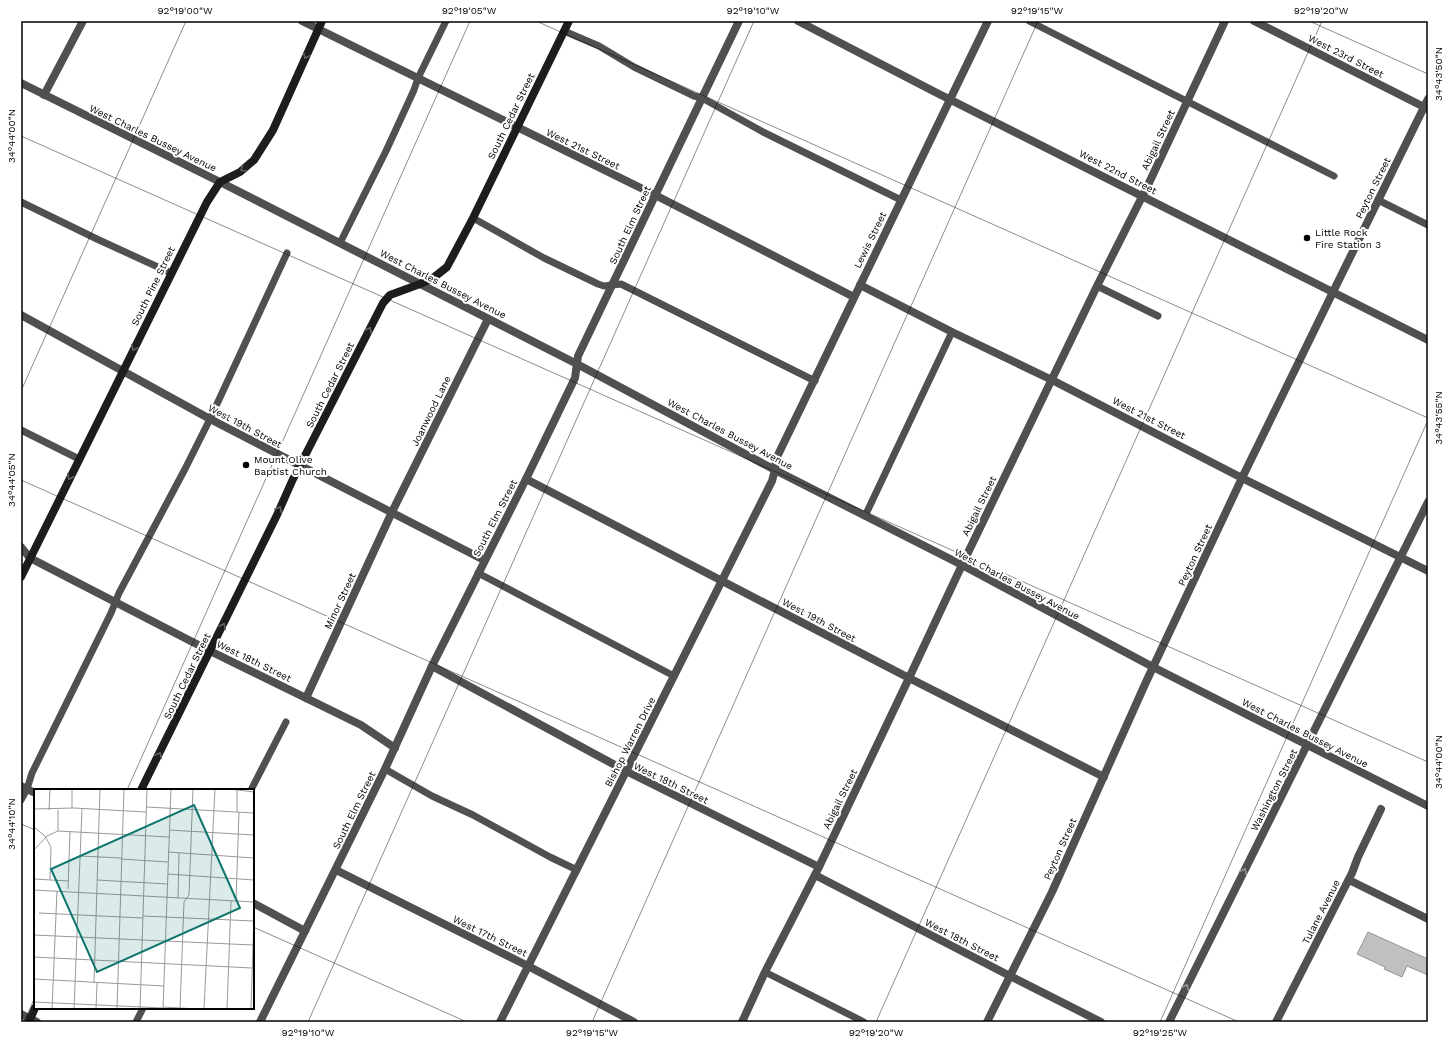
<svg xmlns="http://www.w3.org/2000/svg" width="1449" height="1043" viewBox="0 0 1449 1043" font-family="'Work Sans',sans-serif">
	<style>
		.building { fill: #c0c0c0; stroke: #949494 }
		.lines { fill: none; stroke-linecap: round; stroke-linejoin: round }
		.service { stroke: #505050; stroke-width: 7 }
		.minor { stroke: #505050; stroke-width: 8 }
		.tertiary { stroke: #505050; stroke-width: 8 }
		.secondary { stroke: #1d1d1d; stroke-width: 8 }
		.oneway { stroke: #616161 }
		.oneway2 { stroke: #969696 }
		.ticks { fill: none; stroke: #000; stroke-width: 1; stroke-opacity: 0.45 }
		.poi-dot { fill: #000; stroke: #fff; stroke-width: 1.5 }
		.labels { text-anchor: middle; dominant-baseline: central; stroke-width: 4; stroke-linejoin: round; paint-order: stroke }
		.street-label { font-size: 10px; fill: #000; stroke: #fff }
		.poi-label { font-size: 10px; fill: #000; stroke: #fff; text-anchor: start }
		.inset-road { fill: none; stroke: #999; stroke-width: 1 }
		.view { fill: #0f766e; fill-opacity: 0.15; stroke: #0f766e; stroke-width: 2 }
		.inset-edge { fill: none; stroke: #000; stroke-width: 2 }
		.neatline { fill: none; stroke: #000; stroke-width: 1.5 }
		.ticks-label { font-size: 10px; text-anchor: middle; fill: #000 }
	</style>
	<rect width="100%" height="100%" fill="#fff"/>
	<path class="building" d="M 1368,932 L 1428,959 L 1428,975 L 1407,966 L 1402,977 L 1384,969 L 1385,967 L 1357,954 Z"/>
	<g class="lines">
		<g class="service">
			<path d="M 1029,21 L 1334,176"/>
			<path d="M 564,31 L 599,46 L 634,67 L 694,96 L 702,98 L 763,132 L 901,200"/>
			<path d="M 1378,200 L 1428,225"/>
			<path d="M 21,202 L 99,240 L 171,273"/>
			<path d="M 473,218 L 544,258 L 598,284 L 604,286 L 621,284 L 815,381"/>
			<path d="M 340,243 L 386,151 L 414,90 L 418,78 L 446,21"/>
			<path d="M 1097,286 L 1158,316"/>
			<path d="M 21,430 L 79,459"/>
			<path d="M 865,516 L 952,332"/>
			<path d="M 478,573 L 674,676"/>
			<path d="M 385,769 L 432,796 L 473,815 L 550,857 L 577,870"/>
			<path d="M 251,790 L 286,722"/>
			<path d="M 21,800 L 27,789 L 32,773 L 111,613 L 119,593 L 185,469 L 210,419 L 287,253"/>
			<path d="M 765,972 L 864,1022"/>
			<path d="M 136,1022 L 143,1008"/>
		</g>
		<g class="minor">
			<path d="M 302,21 L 655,195 L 854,297"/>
			<path d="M 1254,21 L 1428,109"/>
			<path d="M 44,95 L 83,21"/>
			<path d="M 860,285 L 952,332 L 1052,380 L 1242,478 L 1428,571"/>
			<path d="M 1333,292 L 1428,99"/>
			<path d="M 21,315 L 210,419 L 484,560"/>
			<path d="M 526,479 L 909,678 L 1104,777"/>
			<path d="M 21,547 L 30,558 L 210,651 L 361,725 L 395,748"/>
			<path d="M 432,666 L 626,771 L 819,867"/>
			<path d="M 306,698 L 392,512 L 488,319"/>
			<path d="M 21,786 L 35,793"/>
			<path d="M 336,870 L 528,966 L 634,1022"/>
			<path d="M 815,875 L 1010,976 L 1101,1022"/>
			<path d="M 1349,880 L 1428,919"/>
			<path d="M 253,903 L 305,931"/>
			<path d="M 21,1014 L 37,1022"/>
			<path d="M 260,1022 L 385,769 L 432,666 L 526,479 L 575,378 L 578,356 L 739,21"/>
			<path d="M 500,1022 L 772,481 L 775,470 L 776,459 L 988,21"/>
			<path d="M 742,1022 L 765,972 L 819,867 L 909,678 L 962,565 L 1097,286 L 1148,185 L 1225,21"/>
			<path d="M 1169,1022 L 1428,502"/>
			<path d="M 1276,1022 L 1352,873 L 1358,857 L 1381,809"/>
		</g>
		<g class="tertiary">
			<path d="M 798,21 L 935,92 L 1428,340"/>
			<path d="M 21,83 L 220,182 L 577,364 L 775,470 L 962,565 L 1153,667 L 1428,806"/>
			<path d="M 987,1022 L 1052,892 L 1146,682 L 1242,478 L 1333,292"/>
		</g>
		<g class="secondary">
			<path d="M 21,577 L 207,202 L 220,182 L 240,172 L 254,160 L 273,130 L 322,21"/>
			<path d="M 141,790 L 277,515 L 293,479 L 383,303 L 390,295 L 420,284 L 433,278 L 447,267 L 473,218 L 569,21"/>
			<path d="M 29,1022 L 35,1008"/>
		</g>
	</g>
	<defs><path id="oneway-chevron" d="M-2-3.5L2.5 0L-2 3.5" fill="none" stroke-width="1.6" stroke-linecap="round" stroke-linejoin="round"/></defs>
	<g class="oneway">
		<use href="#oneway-chevron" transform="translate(306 56) rotate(114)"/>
		<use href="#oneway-chevron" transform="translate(243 169) rotate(145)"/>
		<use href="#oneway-chevron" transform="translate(369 330) rotate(-63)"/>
		<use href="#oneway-chevron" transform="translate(134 348) rotate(116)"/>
		<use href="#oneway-chevron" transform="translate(70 477) rotate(116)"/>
		<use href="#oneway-chevron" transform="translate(279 509) rotate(-65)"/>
		<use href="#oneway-chevron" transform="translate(223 626) rotate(-64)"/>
		<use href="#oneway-chevron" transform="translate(159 755) rotate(-64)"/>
	</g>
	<g class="oneway2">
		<use href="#oneway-chevron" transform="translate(1244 871) rotate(-63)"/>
		<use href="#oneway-chevron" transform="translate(1186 987) rotate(-64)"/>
	</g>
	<path class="ticks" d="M 536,21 L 1428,418M 1309,21 L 1428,74M 21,136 L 1428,762M 21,391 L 186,21M 21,480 L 1239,1022M 127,790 L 470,21M 21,824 L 35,830M 253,927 L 467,1022M 24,1022 L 35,997M 308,1022 L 754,21M 592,1022 L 1038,21M 876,1022 L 1322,21M 1160,1022 L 1428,420"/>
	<g class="poi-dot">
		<circle cx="1307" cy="238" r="4"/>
		<circle cx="246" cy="465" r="4"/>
	</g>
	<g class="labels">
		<g class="street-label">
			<text transform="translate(1346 56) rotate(27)">West 23rd Street</text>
			<text transform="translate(511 116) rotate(-64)">South Cedar Street</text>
			<text transform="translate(153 138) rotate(26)">West Charles Bussey Avenue</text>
			<text transform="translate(1158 140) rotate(-65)">Abigail Street</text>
			<text transform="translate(583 149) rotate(26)">West 21st Street</text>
			<text transform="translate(1118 172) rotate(27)">West 22nd Street</text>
			<text transform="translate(1373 188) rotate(-64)">Peyton Street</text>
			<text transform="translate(630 225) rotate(-65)">South Elm Street</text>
			<text transform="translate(870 240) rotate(-64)">Lewis Street</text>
			<text transform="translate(443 284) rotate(27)">West Charles Bussey Avenue</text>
			<text transform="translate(153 286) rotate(-64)">South Pine Street</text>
			<text transform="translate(330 385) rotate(-63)">South Cedar Street</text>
			<text transform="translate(431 411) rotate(-64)">Joanwood Lane</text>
			<text transform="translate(1149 418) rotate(27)">West 21st Street</text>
			<text transform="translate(245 426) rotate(28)">West 19th Street</text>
			<text transform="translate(730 434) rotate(28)">West Charles Bussey Avenue</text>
			<text transform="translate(979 506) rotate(-64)">Abigail Street</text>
			<text transform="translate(495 518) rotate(-63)">South Elm Street</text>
			<text transform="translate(1195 555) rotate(-65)">Peyton Street</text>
			<text transform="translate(1017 584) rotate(28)">West Charles Bussey Avenue</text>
			<text transform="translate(340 601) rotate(-65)">Minor Street</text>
			<text transform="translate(819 620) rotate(28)">West 19th Street</text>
			<text transform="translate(254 661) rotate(26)">West 18th Street</text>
			<text transform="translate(187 676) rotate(-64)">South Cedar Street</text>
			<text transform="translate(1305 733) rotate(27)">West Charles Bussey Avenue</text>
			<text transform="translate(630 742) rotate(-63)">Bishop Warren Drive</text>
			<text transform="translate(671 783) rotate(26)">West 18th Street</text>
			<text transform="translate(1274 790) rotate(-63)">Washington Street</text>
			<text transform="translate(840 799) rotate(-64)">Abigail Street</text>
			<text transform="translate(354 810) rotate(-64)">South Elm Street</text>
			<text transform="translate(1060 849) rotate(-66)">Peyton Street</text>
			<text transform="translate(1321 912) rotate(-63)">Tulane Avenue</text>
			<text transform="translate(490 936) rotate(26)">West 17th Street</text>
			<text transform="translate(962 940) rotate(27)">West 18th Street</text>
		</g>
		<g class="poi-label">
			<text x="1315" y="232">Little Rock<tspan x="1315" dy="12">Fire Station 3</tspan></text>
			<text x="254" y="459">Mount Olive<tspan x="254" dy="12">Baptist Church</tspan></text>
		</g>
	</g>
	<g transform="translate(34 789)">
		<rect width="220" height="220" fill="#fff"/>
		<path class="inset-road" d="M 196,0 L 220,3M 113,18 L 220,24M 38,19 L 38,0M 0,20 L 40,19 L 112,23M 15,21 L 16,0M 203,23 L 203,1M 0,38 L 11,47 L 17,58 L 16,91M 135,41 L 220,46M 24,42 L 24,21M 0,61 L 13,47 L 24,42 L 135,48M 134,63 L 220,69M 46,67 L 87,69M 87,70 L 134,73M 134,85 L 220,91M 0,90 L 34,92M 63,91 L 133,95M 34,100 L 36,42M 0,101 L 220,113M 144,109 L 145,64M 202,112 L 205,23M 5,124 L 109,129M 109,127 L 220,132M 0,146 L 219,156M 0,168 L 218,179M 0,190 L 130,197M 60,194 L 66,0M 0,213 L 129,219M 129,218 L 163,220M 18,220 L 23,102M 40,220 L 48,20M 62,220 L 63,194M 83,220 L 90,0M 106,220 L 113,0M 129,220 L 137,0M 146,220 L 150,113 L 155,106 L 159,0M 170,220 L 181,0M 193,220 L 197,112M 217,220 L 220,125"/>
		<path class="view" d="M 160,16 L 206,119 L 63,183 L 17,80 Z"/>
		<rect width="220" height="220" class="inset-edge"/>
	</g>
	<rect width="1449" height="1043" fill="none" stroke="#ffffff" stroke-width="44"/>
	<rect x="22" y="22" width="1405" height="999" class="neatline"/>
	<g class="ticks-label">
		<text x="185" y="14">92°19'00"W</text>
		<text x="469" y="14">92°19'05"W</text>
		<text x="753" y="14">92°19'10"W</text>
		<text x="1037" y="14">92°19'15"W</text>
		<text x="1321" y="14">92°19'20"W</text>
		<text transform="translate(1438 74) rotate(-90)" y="4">34°43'50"N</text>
		<text transform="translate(11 136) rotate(-90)" y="4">34°44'00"N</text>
		<text transform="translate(1438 418) rotate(-90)" y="4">34°43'55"N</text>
		<text transform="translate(11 480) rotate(-90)" y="4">34°44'05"N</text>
		<text transform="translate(1438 762) rotate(-90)" y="4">34°44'00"N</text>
		<text transform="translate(11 824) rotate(-90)" y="4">34°44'10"N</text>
		<text x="308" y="1036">92°19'10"W</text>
		<text x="592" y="1036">92°19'15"W</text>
		<text x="876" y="1036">92°19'20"W</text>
		<text x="1160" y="1036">92°19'25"W</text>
	</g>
</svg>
